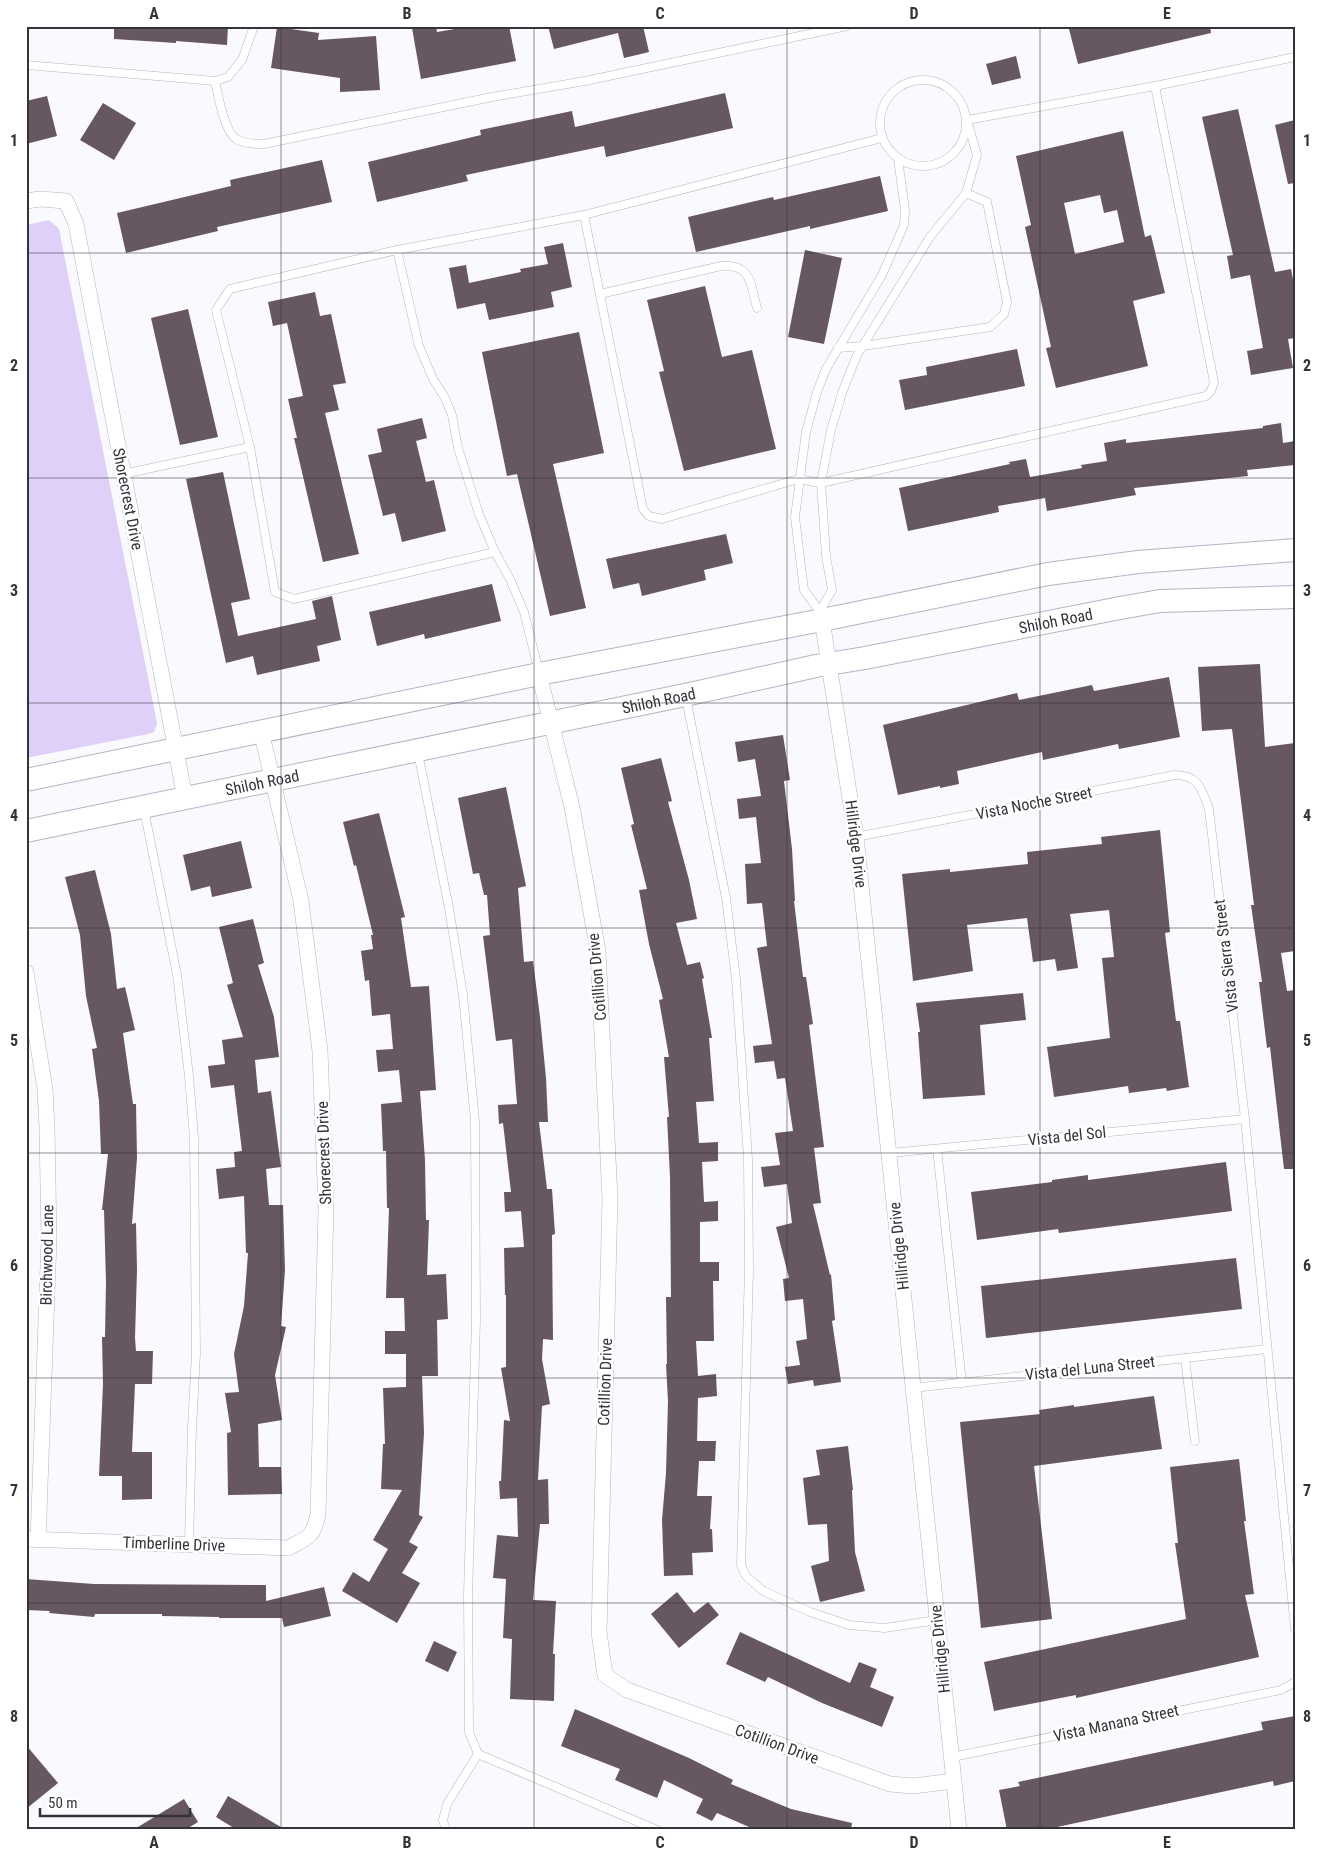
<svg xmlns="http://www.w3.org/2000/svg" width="1321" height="1856" viewBox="0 0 1321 1856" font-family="'Roboto Condensed',sans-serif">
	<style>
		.green { fill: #ded0f9 }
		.building { fill: #675760; fill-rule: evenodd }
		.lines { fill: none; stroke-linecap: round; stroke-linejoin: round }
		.lane-casing { stroke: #b8b2c4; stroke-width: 9 }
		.street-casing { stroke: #b8b2c4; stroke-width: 16 }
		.secondary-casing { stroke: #b8b2c4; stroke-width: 24 }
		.lane { stroke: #fff; stroke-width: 8 }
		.street { stroke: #fff; stroke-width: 15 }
		.secondary { stroke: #fff; stroke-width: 22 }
		.grid { fill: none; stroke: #35333a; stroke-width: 1; stroke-opacity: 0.55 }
		.labels { text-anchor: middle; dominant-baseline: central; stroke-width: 5; stroke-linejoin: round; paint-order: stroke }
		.street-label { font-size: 16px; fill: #35333a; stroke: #fff }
		.neatline { fill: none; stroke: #35333a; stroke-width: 2 }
		.grid-label { font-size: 16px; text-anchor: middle; font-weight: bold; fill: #35333a }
	</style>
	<rect width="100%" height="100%" fill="#faf9fd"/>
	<path class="green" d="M 49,220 L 59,229 L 157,723 L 154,732 L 148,734 L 26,758 L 26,225 Z"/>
	<g class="building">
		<path d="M 114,26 L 228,26 L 227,45 L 176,41 L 176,43 L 114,39 Z"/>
		<path d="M 424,26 L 436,26 L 437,32 L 472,26 L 509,26 L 516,61 L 421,79 L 412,28 Z"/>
		<path d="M 548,26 L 643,26 L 649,52 L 624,58 L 618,33 L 554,49 Z"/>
		<path d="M 1079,26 L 1210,26 L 1211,33 L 1078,64 L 1069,29 Z"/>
		<path d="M 277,27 L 319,33 L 318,40 L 376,36 L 380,90 L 340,92 L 340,78 L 271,68 Z"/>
		<path d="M 1016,56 L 1021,78 L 992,85 L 986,64 Z"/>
		<path d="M 725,93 L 733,128 L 606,157 L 604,146 L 466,175 L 468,181 L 377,202 L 368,162 L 481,135 L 480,130 L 572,111 L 575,127 Z"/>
		<path d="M 47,96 L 57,136 L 26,144 L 26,101 Z"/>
		<path d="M 103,103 L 136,123 L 114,160 L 80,140 Z"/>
		<path d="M 1238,109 L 1275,272 L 1291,269 L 1295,290 L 1295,338 L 1288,339 L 1293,368 L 1251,375 L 1247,351 L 1263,348 L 1250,275 L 1231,279 L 1227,256 L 1233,255 L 1202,117 Z"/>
		<path d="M 1295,120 L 1295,183 L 1288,184 L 1275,125 Z"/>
		<path d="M 1123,131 L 1145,237 L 1151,235 L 1165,293 L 1133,301 L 1148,366 L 1056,388 L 1046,348 L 1051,347 L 1025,227 L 1031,225 L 1016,156 ZM 1100,195 L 1104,213 L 1117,210 L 1124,242 L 1075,254 L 1064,203 Z"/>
		<path d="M 322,160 L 332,202 L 217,227 L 218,231 L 126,253 L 117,213 L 231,186 L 230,180 Z"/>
		<path d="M 880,176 L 888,211 L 810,229 L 810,226 L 696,252 L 688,217 L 773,197 L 774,200 Z"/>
		<path d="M 563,243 L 572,287 L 551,292 L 554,307 L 489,320 L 485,303 L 457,309 L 449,268 L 466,265 L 469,283 L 521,272 L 520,269 L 548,264 L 544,247 Z"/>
		<path d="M 805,250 L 842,258 L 824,344 L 788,337 Z"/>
		<path d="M 705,286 L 722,357 L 752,350 L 776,449 L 684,471 L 659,372 L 664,371 L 647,300 Z"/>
		<path d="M 315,292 L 320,316 L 331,314 L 346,383 L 333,385 L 339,410 L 325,413 L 359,554 L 323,562 L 294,438 L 297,438 L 288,399 L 303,396 L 287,323 L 273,326 L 268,302 Z"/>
		<path d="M 188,309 L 218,437 L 180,445 L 151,318 Z"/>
		<path d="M 579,332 L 604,453 L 553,464 L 586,608 L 550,616 L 517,474 L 507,476 L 482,352 Z"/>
		<path d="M 1017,349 L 1025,386 L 905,410 L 899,380 L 927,375 L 926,367 Z"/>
		<path d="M 422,418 L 427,438 L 416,441 L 426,482 L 434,480 L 446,531 L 402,542 L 395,513 L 383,516 L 368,455 L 382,452 L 377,429 Z"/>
		<path d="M 1281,423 L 1283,443 L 1295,441 L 1295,465 L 1247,470 L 1248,476 L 1134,488 L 1136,495 L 1047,511 L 1045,498 L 998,506 L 999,512 L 908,531 L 899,488 L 1010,464 L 1009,462 L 1026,459 L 1030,477 L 1082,468 L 1081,465 L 1107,461 L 1104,443 L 1126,439 L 1126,443 L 1263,428 L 1263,426 Z"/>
		<path d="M 223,472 L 250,599 L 231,603 L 238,636 L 316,619 L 312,601 L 332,596 L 341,640 L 317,646 L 320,661 L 257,675 L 253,656 L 226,663 L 186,479 Z"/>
		<path d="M 726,534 L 733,563 L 704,570 L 706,580 L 642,596 L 639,583 L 613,589 L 606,559 Z"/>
		<path d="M 492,584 L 501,621 L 425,639 L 424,634 L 377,646 L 369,612 Z"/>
		<path d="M 1260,664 L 1265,747 L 1295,743 L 1295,951 L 1281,953 L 1287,991 L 1295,990 L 1295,1169 L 1284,1169 L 1270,1047 L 1267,1048 L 1259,982 L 1262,982 L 1251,905 L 1254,905 L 1232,729 L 1202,731 L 1198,667 Z"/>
		<path d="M 1169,677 L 1180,737 L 1119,749 L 1118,744 L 1043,760 L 1042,752 L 957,771 L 959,784 L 940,788 L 940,786 L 898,795 L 883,725 L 1017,693 L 1019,700 L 1092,685 L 1094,691 Z"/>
		<path d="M 783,735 L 790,780 L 784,781 L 792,849 L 795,901 L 794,901 L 803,977 L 806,977 L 813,1024 L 809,1025 L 824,1147 L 814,1148 L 821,1203 L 813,1204 L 830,1275 L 831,1274 L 835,1320 L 832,1321 L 841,1382 L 814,1386 L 813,1380 L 788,1384 L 785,1367 L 800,1365 L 796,1341 L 807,1339 L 803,1299 L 785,1301 L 783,1279 L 789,1278 L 776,1227 L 792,1223 L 787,1184 L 764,1187 L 761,1167 L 780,1165 L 775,1133 L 793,1131 L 785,1078 L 777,1079 L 774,1061 L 755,1063 L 753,1046 L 772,1044 L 757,948 L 767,946 L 762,903 L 747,904 L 745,864 L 761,863 L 756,817 L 739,819 L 737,799 L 761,796 L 755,759 L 738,762 L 735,742 Z"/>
		<path d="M 661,758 L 672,801 L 668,802 L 689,880 L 697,919 L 676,923 L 687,965 L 700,962 L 704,978 L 702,979 L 712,1038 L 709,1038 L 714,1101 L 696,1102 L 699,1143 L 718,1142 L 718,1161 L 702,1162 L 704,1202 L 718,1201 L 718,1221 L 700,1222 L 700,1262 L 719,1262 L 719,1281 L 713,1281 L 714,1341 L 696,1341 L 698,1376 L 716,1374 L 717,1396 L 698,1398 L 697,1441 L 716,1441 L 715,1461 L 699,1461 L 697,1496 L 712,1496 L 710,1529 L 712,1529 L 713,1552 L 692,1553 L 693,1575 L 664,1576 L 662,1520 L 666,1473 L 668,1401 L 666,1364 L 667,1364 L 666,1297 L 671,1297 L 670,1177 L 667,1117 L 669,1117 L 664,1057 L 669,1057 L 659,1000 L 663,999 L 649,944 L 639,890 L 647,889 L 631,825 L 634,824 L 621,768 Z"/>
		<path d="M 506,787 L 526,886 L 518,888 L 524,962 L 533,961 L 540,1017 L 546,1078 L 548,1122 L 539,1122 L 547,1189 L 552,1189 L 555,1234 L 552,1235 L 553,1340 L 543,1339 L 542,1359 L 550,1404 L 542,1406 L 538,1480 L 548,1479 L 549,1524 L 540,1524 L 533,1600 L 556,1601 L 553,1654 L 555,1654 L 554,1701 L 510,1699 L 512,1639 L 503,1638 L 506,1579 L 493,1578 L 497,1535 L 518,1537 L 517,1498 L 500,1499 L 499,1481 L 501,1481 L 504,1420 L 510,1421 L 501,1368 L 506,1367 L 506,1295 L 505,1295 L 504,1248 L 524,1247 L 521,1211 L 505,1212 L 504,1192 L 511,1192 L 503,1123 L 499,1124 L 498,1105 L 517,1104 L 512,1039 L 496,1041 L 483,936 L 490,935 L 487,895 L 484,895 L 479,873 L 473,874 L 458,798 Z"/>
		<path d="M 379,813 L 405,917 L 401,918 L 411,987 L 429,986 L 436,1090 L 420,1091 L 425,1160 L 426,1220 L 429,1220 L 427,1275 L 446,1274 L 448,1319 L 437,1320 L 438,1376 L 422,1376 L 424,1433 L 419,1515 L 423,1517 L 409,1542 L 418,1547 L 402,1573 L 420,1583 L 397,1623 L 342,1591 L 353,1572 L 369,1582 L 388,1549 L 373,1540 L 402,1490 L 381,1489 L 383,1444 L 385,1444 L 383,1388 L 406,1387 L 406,1354 L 385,1354 L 385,1331 L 405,1331 L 404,1298 L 386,1298 L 389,1208 L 387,1208 L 386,1151 L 383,1151 L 381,1104 L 402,1102 L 399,1070 L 378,1072 L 376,1050 L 393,1049 L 390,1014 L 372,1016 L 369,980 L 365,981 L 361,951 L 373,949 L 371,935 L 373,935 L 356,865 L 354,866 L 343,822 Z"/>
		<path d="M 1160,830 L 1170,932 L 1165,933 L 1176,1021 L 1180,1021 L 1189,1087 L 1167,1091 L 1166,1088 L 1129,1093 L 1128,1086 L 1054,1097 L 1047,1047 L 1110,1038 L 1102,958 L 1114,957 L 1109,910 L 1070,914 L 1078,968 L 1057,971 L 1055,959 L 1033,962 L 1027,918 L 967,925 L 973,971 L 913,981 L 902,874 L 950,869 L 950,872 L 1028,864 L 1027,852 L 1102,844 L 1101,837 Z"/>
		<path d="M 241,841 L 252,888 L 212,897 L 210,886 L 191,891 L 183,855 Z"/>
		<path d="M 95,870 L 111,934 L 117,989 L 125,987 L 135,1030 L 123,1033 L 133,1104 L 136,1104 L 137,1158 L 132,1224 L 136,1223 L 137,1270 L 135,1338 L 136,1351 L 153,1351 L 152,1384 L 135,1384 L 132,1452 L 152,1452 L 152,1499 L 122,1500 L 122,1476 L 99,1476 L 103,1384 L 102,1337 L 105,1337 L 106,1282 L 104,1210 L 102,1210 L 108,1154 L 101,1154 L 99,1101 L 92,1049 L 97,1048 L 86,996 L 80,935 L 65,877 Z"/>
		<path d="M 253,919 L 264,963 L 258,965 L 274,1017 L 279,1057 L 255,1060 L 258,1093 L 271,1091 L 281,1167 L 266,1169 L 269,1205 L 283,1205 L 285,1270 L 281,1326 L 286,1327 L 275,1375 L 282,1420 L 258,1424 L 259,1467 L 281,1467 L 282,1494 L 228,1495 L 227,1433 L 231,1432 L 225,1393 L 239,1392 L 234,1354 L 244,1306 L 248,1253 L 246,1253 L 244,1196 L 219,1199 L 216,1169 L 235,1167 L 234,1152 L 242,1151 L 234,1085 L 211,1088 L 208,1066 L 225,1064 L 222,1040 L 243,1037 L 227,985 L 233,983 L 219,927 Z"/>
		<path d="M 1023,993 L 1026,1020 L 980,1025 L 985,1095 L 923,1099 L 918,1032 L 920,1032 L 916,1003 Z"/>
		<path d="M 1226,1162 L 1232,1211 L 1059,1233 L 1058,1229 L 977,1240 L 971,1192 L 1052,1182 L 1052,1180 L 1088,1175 L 1088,1180 Z"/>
		<path d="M 1236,1258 L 1242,1309 L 986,1338 L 981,1286 Z"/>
		<path d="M 1154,1396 L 1162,1449 L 1034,1466 L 1052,1619 L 981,1628 L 960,1422 L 1040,1414 L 1039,1410 L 1074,1405 L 1074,1407 Z"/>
		<path d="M 848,1446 L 853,1490 L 852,1490 L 855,1552 L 865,1591 L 820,1602 L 811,1566 L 829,1561 L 827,1524 L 808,1525 L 803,1478 L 820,1475 L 816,1450 Z"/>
		<path d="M 1239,1459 L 1246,1521 L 1244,1521 L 1254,1594 L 1245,1595 L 1259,1657 L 1076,1698 L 1076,1695 L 994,1711 L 984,1662 L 1186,1619 L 1175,1543 L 1178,1543 L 1170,1467 Z"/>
		<path d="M 26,1579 L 94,1584 L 266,1585 L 266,1601 L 324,1587 L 331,1616 L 284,1627 L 282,1618 L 219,1618 L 219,1617 L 162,1616 L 162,1614 L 95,1614 L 94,1617 L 49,1613 L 50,1611 L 26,1610 Z"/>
		<path d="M 677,1592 L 694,1613 L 708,1602 L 719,1615 L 679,1648 L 651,1614 Z"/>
		<path d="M 740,1632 L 850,1683 L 859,1662 L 877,1669 L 870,1687 L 894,1697 L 882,1727 L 822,1703 L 768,1677 L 765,1682 L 726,1664 Z"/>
		<path d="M 434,1641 L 457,1652 L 448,1672 L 425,1661 Z"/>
		<path d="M 575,1709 L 689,1758 L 733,1780 L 731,1784 L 791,1809 L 852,1823 L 851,1830 L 756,1830 L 717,1813 L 712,1821 L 696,1813 L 703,1799 L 664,1780 L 657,1798 L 615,1780 L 620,1769 L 561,1746 Z"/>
		<path d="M 1295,1716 L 1295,1781 L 1274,1786 L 1273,1781 L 1043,1830 L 1007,1830 L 999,1790 L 1020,1786 L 1018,1782 L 1263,1730 L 1261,1722 Z"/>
		<path d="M 26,1745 L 58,1783 L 26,1809 Z"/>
		<path d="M 228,1796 L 286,1830 L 237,1830 L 216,1817 Z"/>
		<path d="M 184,1799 L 198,1822 L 185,1830 L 133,1830 Z"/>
	</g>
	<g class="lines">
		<g class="lane-casing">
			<g id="lane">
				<path d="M 26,65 L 215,81 L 228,77 L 242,60 L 254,26"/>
				<circle cx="923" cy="123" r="43"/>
				<path d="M 215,81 C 218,95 224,131 236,139 C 244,144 255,144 264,144 L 492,97 L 585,81 L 847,26"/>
				<path d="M 584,215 L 643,509 L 649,516 L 662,519 L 798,479 L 821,483 L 1206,396 L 1211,391 L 1214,382 L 1155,86"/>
				<path d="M 397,250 L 419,346 L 433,379 L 445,398 L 452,415 L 458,448 L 479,514 L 495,552 L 510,579 L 524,612 L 539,672"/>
				<path d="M 600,294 L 721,266 C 752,264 750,283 757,308"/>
				<path d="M 838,348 L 863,346 L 990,327 L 1004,314 L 1007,302 L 987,202 L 966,193"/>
				<path d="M 123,474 L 250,447"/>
				<path d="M 495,552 L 294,599 L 275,592 L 250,447 L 216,310 L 230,289 L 397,250 L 584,215 L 882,138"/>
				<path d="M 820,611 L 832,590 L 826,556 L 821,483 L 831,430 L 843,390 L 857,355 L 930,237 L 966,193 L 977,155 L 967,120 L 1155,86 L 1295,57"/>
				<path d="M 821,613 L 804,590 L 795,517 L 806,432 L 817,392 L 826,369 L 882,275 L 904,225 L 905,210 L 898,159"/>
				<path d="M 686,698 L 726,898 L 736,979 L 748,1159 L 749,1269 L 741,1565 L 746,1576 L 763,1591 L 810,1612 L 849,1625 L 885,1628 L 937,1620"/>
				<path d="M 418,753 L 449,908 L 463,995 L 475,1121 L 476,1320 L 468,1595 L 469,1732 L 478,1754 L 657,1830"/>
				<path d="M 144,809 L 177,975 L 189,1076 L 194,1138 L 196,1354 L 192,1428 L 189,1544"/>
				<path d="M 856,837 L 1175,775 C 1198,775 1202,789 1209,809 L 1245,1119 L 1295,1629"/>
				<path d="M 937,1149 L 962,1383"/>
				<path d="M 890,1153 L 1245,1119"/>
				<path d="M 1185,1358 L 1195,1441"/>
				<path d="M 913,1388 L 1267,1349"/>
				<path d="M 952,1757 L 1281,1690 L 1295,1682"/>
				<path d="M 446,1830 L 443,1820 L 447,1804 L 478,1754"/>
			</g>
		</g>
		<g class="street-casing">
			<g id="street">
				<path d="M 26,201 L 40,199 L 66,201 L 76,224 L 185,798"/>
				<path d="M 822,620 L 856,837 L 959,1830"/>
				<path d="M 539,674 L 572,807 L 598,951 L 610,1199 L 599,1632 L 605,1675 L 627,1690 L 890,1784 L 913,1786 L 954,1781"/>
				<path d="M 26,972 L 45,1089 L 47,1129 L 49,1239 L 38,1540"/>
				<path d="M 26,1539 L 288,1548 C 309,1537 313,1538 318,1514 L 326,1209 L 320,1051 L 301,901 L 261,731"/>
			</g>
		</g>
		<g class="secondary-casing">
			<g id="secondary">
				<path d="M 26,780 L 539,674 L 822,620 L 1048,574 L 1138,562 L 1295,550"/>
				<path id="s1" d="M 26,831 L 685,695 L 816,666 L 865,658 L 1120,608 L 1160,601 L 1295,597"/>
			</g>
		</g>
		<use href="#lane" class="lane"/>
		<use href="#street" class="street"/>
		<use href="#secondary" class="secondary"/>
	</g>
	<path class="grid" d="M 281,26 L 281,1830M 534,26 L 534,1830M 787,26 L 787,1830M 1040,26 L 1040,1830M 26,253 L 1295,253M 26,478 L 1295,478M 26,703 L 1295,703M 26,928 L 1295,928M 26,1153 L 1295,1153M 26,1378 L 1295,1378M 26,1603 L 1295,1603"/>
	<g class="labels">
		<g class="street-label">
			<text transform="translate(128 499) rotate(79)">Shorecrest Drive</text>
			<text stroke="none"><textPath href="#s1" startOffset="1051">Shiloh Road</textPath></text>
			<text stroke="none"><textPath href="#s1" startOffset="646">Shiloh Road</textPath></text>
			<text stroke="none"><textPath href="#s1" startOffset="241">Shiloh Road</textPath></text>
			<text transform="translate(1034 803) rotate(-11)">Vista Noche Street</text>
			<text transform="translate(856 844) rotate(83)">Hillridge Drive</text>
			<text transform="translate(1226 956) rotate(-97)">Vista Sierra Street</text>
			<text transform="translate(597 977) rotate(-95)">Cotillion Drive</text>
			<text transform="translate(1067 1136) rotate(-6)">Vista del Sol</text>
			<text transform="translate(324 1153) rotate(-92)">Shorecrest Drive</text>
			<text transform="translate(899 1246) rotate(-96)">Hillridge Drive</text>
			<text transform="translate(47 1255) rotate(-89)">Birchwood Lane</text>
			<text transform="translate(1090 1368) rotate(-6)">Vista del Luna Street</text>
			<text transform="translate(605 1382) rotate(-88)">Cotillion Drive</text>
			<text transform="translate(174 1544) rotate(2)">Timberline Drive</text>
			<text transform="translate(940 1649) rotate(-96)">Hillridge Drive</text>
			<text transform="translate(1116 1723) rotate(-12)">Vista Manana Street</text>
			<text transform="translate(777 1744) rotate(20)">Cotillion Drive</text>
		</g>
	</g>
	<rect width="1321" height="1856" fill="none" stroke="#ffffff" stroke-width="55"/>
	<path d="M40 1808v8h150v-8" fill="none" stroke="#35333a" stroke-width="2.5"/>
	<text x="48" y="1808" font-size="15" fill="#35333a" stroke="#ffffff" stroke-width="4" paint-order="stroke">50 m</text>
	<rect x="28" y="28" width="1266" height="1800" class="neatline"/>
	<g class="grid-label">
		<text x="154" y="19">A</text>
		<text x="407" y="19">B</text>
		<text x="660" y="19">C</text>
		<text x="914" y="19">D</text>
		<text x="1167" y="19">E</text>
		<text x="14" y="146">1</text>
		<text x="1307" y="146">1</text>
		<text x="14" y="371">2</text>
		<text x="1307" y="371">2</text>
		<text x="14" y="596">3</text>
		<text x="1307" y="596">3</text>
		<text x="14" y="821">4</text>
		<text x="1307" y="821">4</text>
		<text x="14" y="1046">5</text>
		<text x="1307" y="1046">5</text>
		<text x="14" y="1271">6</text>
		<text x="1307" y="1271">6</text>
		<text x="14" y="1496">7</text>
		<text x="1307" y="1496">7</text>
		<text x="14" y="1722">8</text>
		<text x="1307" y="1722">8</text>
		<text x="154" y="1848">A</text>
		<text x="407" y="1848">B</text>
		<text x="660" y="1848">C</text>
		<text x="914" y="1848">D</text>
		<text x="1167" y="1848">E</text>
	</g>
</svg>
